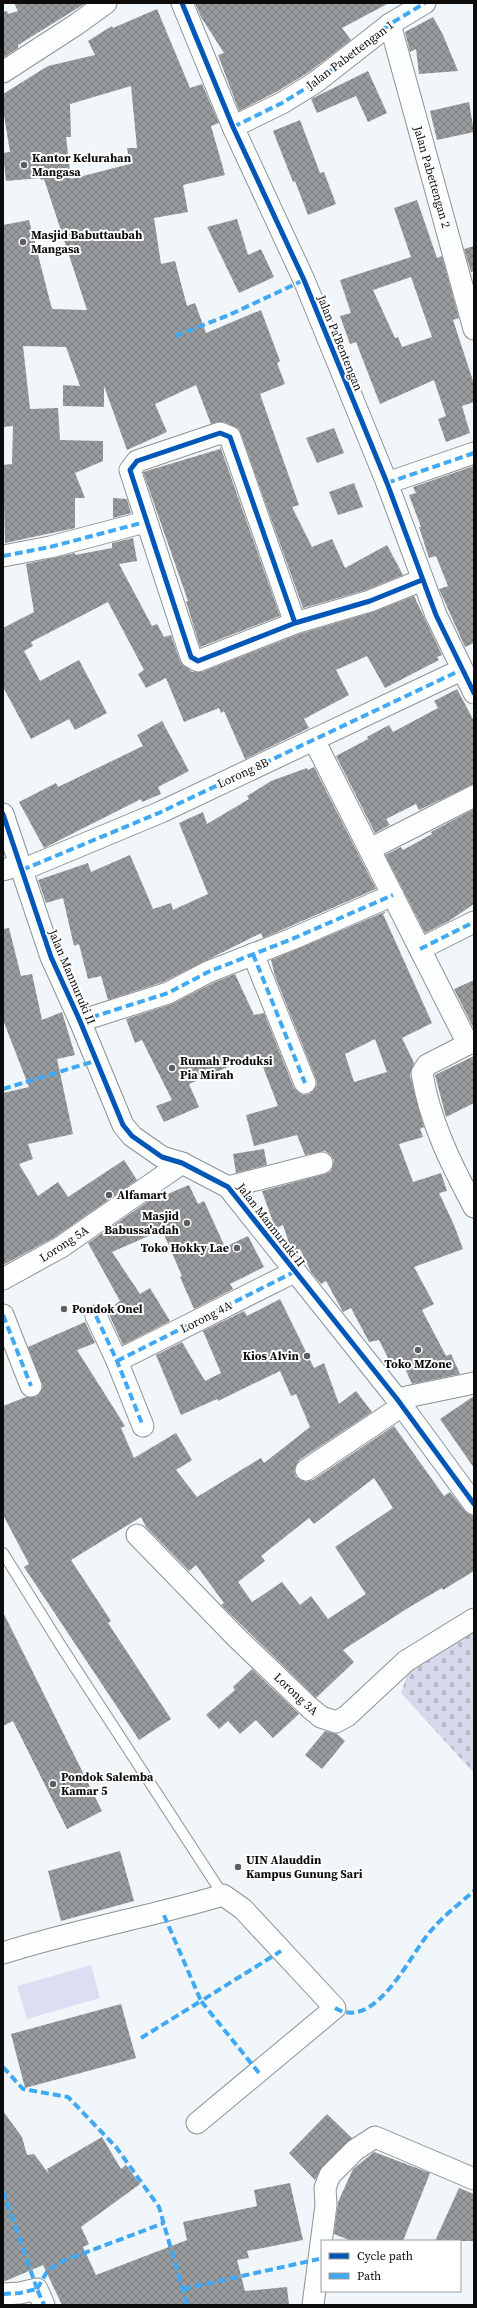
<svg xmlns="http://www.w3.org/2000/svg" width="477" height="2308" viewBox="0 0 477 2308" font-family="'Source Serif 4',serif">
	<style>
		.cemetery { fill: url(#cemetery-stones) }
		.pitch { fill: #dcdff3 }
		.building { fill: url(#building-cross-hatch); fill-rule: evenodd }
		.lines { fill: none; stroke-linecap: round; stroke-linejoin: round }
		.lane-casing { stroke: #8f9193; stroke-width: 12 }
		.street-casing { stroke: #8f9193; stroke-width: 23 }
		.lane { stroke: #fdfefe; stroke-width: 10 }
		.street { stroke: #fdfefe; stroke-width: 21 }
		.quiet { stroke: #3fa9f5; stroke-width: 4; stroke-dasharray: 8 4; stroke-linecap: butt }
		.cycleway-casing { stroke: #fff; stroke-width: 8 }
		.cycleway { stroke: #0057b8; stroke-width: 5 }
		.poi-dot { fill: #5c5e5f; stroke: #fff; stroke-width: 1.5 }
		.labels { text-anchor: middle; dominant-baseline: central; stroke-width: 4; stroke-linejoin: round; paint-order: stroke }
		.street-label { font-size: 12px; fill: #0c0c0c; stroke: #fff }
		.poi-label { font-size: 12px; font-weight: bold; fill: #0c0c0c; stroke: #fff; text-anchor: start }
	</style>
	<defs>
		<pattern id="cemetery-stones" width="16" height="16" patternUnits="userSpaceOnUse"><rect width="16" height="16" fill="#d6d9eb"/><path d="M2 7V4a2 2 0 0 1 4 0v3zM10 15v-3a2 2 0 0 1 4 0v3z" fill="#b6b9c8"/></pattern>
		<pattern id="building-cross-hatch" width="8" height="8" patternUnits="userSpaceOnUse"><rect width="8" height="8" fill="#979b9d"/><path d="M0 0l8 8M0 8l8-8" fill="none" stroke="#7a7d7e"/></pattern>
	</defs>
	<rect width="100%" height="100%" fill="#f1f6fa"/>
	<path class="cemetery" d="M 474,1628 L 474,1773 L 401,1693 L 411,1664 Z"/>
	<path class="pitch" d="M 91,1965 L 100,1998 L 27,2019 L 17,1986 Z"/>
	<g class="building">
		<path d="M 14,3 L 86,3 L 18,45 L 18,48 L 3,58 L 3,12 L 7,11 L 8,14 L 18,11 Z"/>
		<path d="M 195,3 L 389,3 L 342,28 L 351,40 L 309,72 L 276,92 L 239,111 L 218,55 L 224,53 L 201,17 Z"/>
		<path d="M 157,9 L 190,88 L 202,84 L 219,123 L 211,126 L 225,175 L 183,185 L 188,212 L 154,218 L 161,264 L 175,261 L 187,306 L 195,303 L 206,333 L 261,310 L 280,361 L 277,363 L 285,384 L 260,394 L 299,505 L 292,507 L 312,547 L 332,539 L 345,568 L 387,545 L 403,575 L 366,590 L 303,608 L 239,429 L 224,422 L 211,424 L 196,385 L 155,404 L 167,432 L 127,450 L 104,386 L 104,407 L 63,406 L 63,385 L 80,386 L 66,347 L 23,346 L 30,409 L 58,408 L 60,440 L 103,441 L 103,461 L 75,473 L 85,498 L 75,498 L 75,528 L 5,543 L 3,465 L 12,464 L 13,426 L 3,427 L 3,225 L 29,220 L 52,309 L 87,310 L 44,179 L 41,180 L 40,178 L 6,181 L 3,153 L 10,152 L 3,109 L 3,94 L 48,66 L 95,55 L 88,41 L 112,26 L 113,28 ZM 131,86 L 137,148 L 127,148 L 130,164 L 71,179 L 66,137 L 71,137 L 70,104 Z"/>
		<path d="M 433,17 L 443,35 L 458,71 L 419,74 L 416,49 L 410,52 L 405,32 Z"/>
		<path d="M 368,71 L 387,113 L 368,122 L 356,96 L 317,113 L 311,99 Z"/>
		<path d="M 469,102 L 474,132 L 437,140 L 430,111 Z"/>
		<path d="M 300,120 L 320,173 L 324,172 L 336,204 L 308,215 L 295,181 L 293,182 L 273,131 Z"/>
		<path d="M 417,200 L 437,258 L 442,256 L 459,318 L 453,320 L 474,384 L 474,402 L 462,406 L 470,433 L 446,442 L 438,419 L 446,416 L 434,380 L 380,404 L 356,342 L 350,344 L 340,316 L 351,313 L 340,280 L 411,257 L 394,208 ZM 411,277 L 432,337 L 402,347 L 398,337 L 395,338 L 373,290 Z"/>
		<path d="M 237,219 L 248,255 L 261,249 L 274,277 L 239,293 L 207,227 Z"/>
		<path d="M 474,246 L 474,271 L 471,272 L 464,249 Z"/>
		<path d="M 334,428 L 344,453 L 317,463 L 306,438 Z"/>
		<path d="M 220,446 L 280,616 L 200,647 L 186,601 L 188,601 L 143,472 L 220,449 Z"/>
		<path d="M 474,466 L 474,643 L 465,647 L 439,589 L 448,586 L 436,556 L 429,558 L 419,527 L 421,527 L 409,495 L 416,493 L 413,487 Z"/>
		<path d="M 354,483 L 363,507 L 338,515 L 329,492 Z"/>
		<path d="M 113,498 L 127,499 L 131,513 L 113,518 Z"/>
		<path d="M 133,538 L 137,561 L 119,564 L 152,626 L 157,624 L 164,637 L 171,635 L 180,661 L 192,672 L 202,672 L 299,634 L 373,612 L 414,596 L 442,655 L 437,657 L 439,660 L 385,688 L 367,656 L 336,670 L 349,695 L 304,719 L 309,728 L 245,759 L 224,711 L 221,713 L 219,708 L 184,722 L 166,678 L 146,688 L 138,674 L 144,670 L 108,602 L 31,642 L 33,646 L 24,651 L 40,681 L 79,660 L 107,713 L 75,730 L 69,719 L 31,739 L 3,687 L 3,628 L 34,612 L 26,564 L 75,553 L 75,555 L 112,548 L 112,543 Z"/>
		<path d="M 457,689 L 474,721 L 474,784 L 419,810 L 416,804 L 386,819 L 390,825 L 375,833 L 336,756 L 368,739 L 367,737 L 389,725 L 393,732 L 438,708 L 434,701 Z"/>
		<path d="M 162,721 L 189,771 L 158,787 L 161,794 L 142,802 L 141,799 L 44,848 L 19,802 L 56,783 L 58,787 L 143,746 L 137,735 Z"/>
		<path d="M 314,767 L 376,889 L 263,938 L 261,933 L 163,982 L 108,1000 L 101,976 L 88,979 L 79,944 L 74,946 L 63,898 L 46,903 L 38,880 L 88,863 L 91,872 L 130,855 L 153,909 L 171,903 L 173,910 L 208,894 L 179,823 L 203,812 L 207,824 L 249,799 L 247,796 L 271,781 L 307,768 L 308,770 Z"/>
		<path d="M 474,809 L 474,904 L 449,921 L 425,933 L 385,855 L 401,847 L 403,850 L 432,834 L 431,832 Z"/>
		<path d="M 387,911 L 383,914 L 432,1023 L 402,1038 L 414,1063 L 410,1075 L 424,1127 L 420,1129 L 423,1137 L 399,1144 L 413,1182 L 441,1173 L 447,1191 L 439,1193 L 454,1225 L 463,1249 L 414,1267 L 434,1304 L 422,1310 L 446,1356 L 451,1354 L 460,1374 L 412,1384 L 403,1364 L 393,1368 L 379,1340 L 369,1342 L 351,1308 L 343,1312 L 326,1281 L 321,1284 L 311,1272 L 300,1249 L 294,1251 L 290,1246 L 283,1225 L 276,1228 L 274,1225 L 262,1191 L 325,1174 L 331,1171 L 334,1160 L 330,1154 L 325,1151 L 305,1155 L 297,1135 L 254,1146 L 246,1115 L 278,1106 L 258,1054 L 189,1084 L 199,1107 L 164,1122 L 156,1106 L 172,1100 L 142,1040 L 135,1043 L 126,1019 L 172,1004 L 213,983 L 235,974 L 254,1015 L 264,1013 L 294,1088 L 303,1095 L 310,1094 L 317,1085 L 316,1079 L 275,976 L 271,960 ZM 375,1039 L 387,1072 L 354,1082 L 345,1054 Z"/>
		<path d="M 9,928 L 21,976 L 32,974 L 42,1020 L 62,1012 L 75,1055 L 57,1059 L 73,1134 L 28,1144 L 33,1159 L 19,1164 L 38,1196 L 58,1182 L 68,1197 L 124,1160 L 137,1180 L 55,1237 L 3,1265 L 3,1093 L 29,1087 L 3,1020 L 3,929 Z"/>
		<path d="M 474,980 L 474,1029 L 454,989 Z"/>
		<path d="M 474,1056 L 474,1103 L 446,1117 L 435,1075 Z"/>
		<path d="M 264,1149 L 267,1165 L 236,1173 L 233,1154 Z"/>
		<path d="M 189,1185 L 198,1204 L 204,1201 L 225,1247 L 248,1236 L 264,1267 L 230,1284 L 233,1289 L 194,1309 L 180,1277 L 182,1276 L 162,1230 L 112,1252 L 140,1294 L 150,1288 L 170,1321 L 123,1345 L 107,1310 L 120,1301 L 88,1243 L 150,1200 L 151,1201 Z"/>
		<path d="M 280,1299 L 314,1368 L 324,1363 L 339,1404 L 356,1391 L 372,1412 L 299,1460 L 294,1470 L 296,1477 L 306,1482 L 313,1480 L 394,1426 L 444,1496 L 450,1492 L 465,1511 L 474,1516 L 474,1571 L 443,1590 L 442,1588 L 408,1608 L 343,1650 L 354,1662 L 316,1698 L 221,1605 L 224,1603 L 196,1565 L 189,1571 L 146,1527 L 141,1517 L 71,1560 L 111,1621 L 108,1623 L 171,1719 L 139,1740 L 24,1567 L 29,1564 L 3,1515 L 3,1406 L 26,1397 L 36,1397 L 43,1388 L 28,1347 L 85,1322 L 95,1343 L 77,1350 L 125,1426 L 121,1428 L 134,1458 L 176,1433 L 192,1460 L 176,1470 L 197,1497 L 261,1458 L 264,1463 L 310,1427 L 296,1394 L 291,1396 L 280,1371 L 218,1401 L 217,1399 L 181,1415 L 156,1355 L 182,1342 L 205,1381 L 221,1373 L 203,1331 L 244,1311 L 247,1316 ZM 374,1478 L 393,1508 L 335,1547 L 366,1594 L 328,1619 L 311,1596 L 300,1605 L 282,1582 L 252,1602 L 238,1582 L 265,1561 L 261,1556 L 309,1518 L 314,1524 Z"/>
		<path d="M 474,1396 L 474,1468 L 440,1419 Z"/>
		<path d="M 3,1612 L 102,1811 L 67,1829 L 13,1721 L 3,1726 Z"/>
		<path d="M 252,1669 L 299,1714 L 273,1738 L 256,1720 L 240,1734 L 228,1721 L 219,1729 L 206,1715 L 235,1690 L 233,1687 Z"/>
		<path d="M 325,1731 L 337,1734 L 345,1741 L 322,1769 L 305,1755 Z"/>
		<path d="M 120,1851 L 134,1901 L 61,1921 L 48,1871 Z"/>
		<path d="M 121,2004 L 136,2058 L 25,2088 L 11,2034 Z"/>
		<path d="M 3,2111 L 22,2137 L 27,2155 L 34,2154 L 49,2174 L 47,2169 L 102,2137 L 121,2169 L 126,2165 L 140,2184 L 81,2227 L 89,2244 L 83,2247 L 96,2275 L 187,2240 L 183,2222 L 257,2206 L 254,2190 L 290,2183 L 303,2240 L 247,2251 L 249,2258 L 237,2260 L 245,2291 L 287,2287 L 289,2305 L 62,2305 L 43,2265 L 3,2282 Z"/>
		<path d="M 327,2114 L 352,2138 L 322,2167 L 315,2180 L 289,2153 Z"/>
		<path d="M 374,2152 L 430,2173 L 403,2241 L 352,2241 L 334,2234 L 338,2202 L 353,2169 Z"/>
		<path d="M 459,2188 L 474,2194 L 474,2241 L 435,2241 Z"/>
	</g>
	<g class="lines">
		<g class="lane-casing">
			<path id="lane" d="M 3,1553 L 61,1646 L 223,1895"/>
		</g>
		<g class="street-casing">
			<g id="street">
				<path d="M 182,3 L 233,127 L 304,280 L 387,483 L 436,615 L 474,693"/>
				<path d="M 390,24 L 474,329"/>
				<path d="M 3,72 L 77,24 L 106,3"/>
				<path d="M 233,127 L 282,103 L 316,82 L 390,24 L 425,3"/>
				<path d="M 387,483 L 474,453"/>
				<path d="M 3,556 L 50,547 L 145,522"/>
				<path d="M 295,623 L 230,437 L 220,433 L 137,461 L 130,470 L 191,657 L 198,661 L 295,623 L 370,601 L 422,580"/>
				<path d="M 314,740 L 468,1044 L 474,1042"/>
				<path d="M 3,814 L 51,957 L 80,1021 L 123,1125 L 132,1136 L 162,1157 L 182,1163 L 228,1187 L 397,1399 L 474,1504"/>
				<path d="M 370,849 L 474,796"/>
				<path d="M 3,870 L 20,865"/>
				<path d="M 22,870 L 161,812 L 461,670"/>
				<path d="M 420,949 L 474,922"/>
				<path d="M 253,954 L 305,1083"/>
				<path d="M 80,1021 L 168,993 L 208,972 L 292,939 L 393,895"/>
				<path d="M 468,1044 L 427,1065 L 422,1073 C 429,1120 452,1166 474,1207"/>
				<path d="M 228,1187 L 322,1163"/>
				<path d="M 3,1279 L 61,1247 L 182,1163"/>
				<path d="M 3,1315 L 31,1386"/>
				<path d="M 96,1316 L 117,1361 L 143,1426"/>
				<path d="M 117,1361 L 294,1272"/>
				<path d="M 397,1399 L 474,1383"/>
				<path d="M 306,1470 L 402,1406"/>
				<path d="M 137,1535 L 236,1637 L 310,1708 L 321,1717 L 336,1722 L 347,1716 L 406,1661 L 474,1619"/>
				<path d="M 3,1953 C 75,1930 150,1917 223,1895 L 243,1909 L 335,2008 L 197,2123"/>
				<path d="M 3,2294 L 20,2293 L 37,2289 L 44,2305"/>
				<path d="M 313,2305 L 326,2205 L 325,2188 L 330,2175 L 355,2150 L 375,2137 L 474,2179"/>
			</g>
		</g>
		<use href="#lane" class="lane"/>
		<use href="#street" class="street"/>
		<g class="quiet">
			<path d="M 233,127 L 282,103 L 316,82 L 390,24 L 425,3"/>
			<path d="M 175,336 L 229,315 L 304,280"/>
			<path d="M 387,483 L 474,453"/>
			<path d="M 3,556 L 50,547 L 145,522"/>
			<path d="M 22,870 L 161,812 L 461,670"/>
			<path d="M 420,949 L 474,922"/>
			<path d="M 253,954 L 305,1083"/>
			<path d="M 80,1021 L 168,993 L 208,972 L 292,939 L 393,895"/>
			<path d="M 3,1089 L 95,1061"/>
			<path d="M 3,1315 L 31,1386"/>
			<path d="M 96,1316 L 117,1361 L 143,1426"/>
			<path d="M 117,1361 L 294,1272"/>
			<path d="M 335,2008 C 375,2032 409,1957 429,1933 C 442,1917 459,1904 474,1891"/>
			<path d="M 141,2038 L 201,2001 L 163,1913"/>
			<path d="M 3,2067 L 23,2089 L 68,2097 L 116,2147 L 159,2207 L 187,2305"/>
			<path d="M 259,2073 L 201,2001 L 281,1951"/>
			<path d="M 3,2191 L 37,2289"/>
			<path d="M 37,2289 L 48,2270 L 63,2261 L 164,2223"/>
			<path d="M 183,2289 L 319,2259"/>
			<path d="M 3,2294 L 20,2293 L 37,2289 L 44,2305"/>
		</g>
		<g class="cycleway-casing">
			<g id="cycleway">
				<path d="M 182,3 L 233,127 L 304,280 L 387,483 L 436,615 L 474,693"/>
				<path d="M 295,623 L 230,437 L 220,433 L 137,461 L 130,470 L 191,657 L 198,661 L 295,623 L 370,601 L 422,580"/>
				<path d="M 3,814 L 51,957 L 80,1021 L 123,1125 L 132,1136 L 162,1157 L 182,1163 L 228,1187 L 397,1399 L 474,1504"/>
			</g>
		</g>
		<use href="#cycleway" class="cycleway"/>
	</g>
	<g class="poi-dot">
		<circle cx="24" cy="165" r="4"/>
		<circle cx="23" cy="242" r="4"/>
		<circle cx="172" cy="1068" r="4"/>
		<circle cx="109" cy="1195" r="4"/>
		<circle cx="187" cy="1223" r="4"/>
		<circle cx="237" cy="1248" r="4"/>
		<circle cx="64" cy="1309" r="4"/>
		<circle cx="418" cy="1350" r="4"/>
		<circle cx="307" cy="1356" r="4"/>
		<circle cx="53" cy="1784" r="4"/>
		<circle cx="238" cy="1867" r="4"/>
	</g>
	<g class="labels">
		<g class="street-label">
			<text transform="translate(350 55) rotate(-37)">Jalan Pabettengan 1</text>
			<text transform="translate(432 177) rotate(74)">Jalan Pabettengan 2</text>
			<text transform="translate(340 343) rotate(68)">Jalan Pa'Bentengan</text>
			<text transform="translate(243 773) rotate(-25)">Lorong 8B</text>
			<text transform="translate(72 977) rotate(67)">Jalan Mannuruki II</text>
			<text transform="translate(271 1225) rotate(52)">Jalan Mannuruki II</text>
			<text transform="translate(64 1244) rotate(-33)">Lorong 5A</text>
			<text transform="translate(206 1317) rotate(-27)">Lorong 4A</text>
			<text transform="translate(296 1694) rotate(43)">Lorong 3A</text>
		</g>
		<g class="poi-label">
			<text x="32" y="158">Kantor Kelurahan<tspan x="32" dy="14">Mangasa</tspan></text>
			<text x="31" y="235">Masjid Babuttaubah<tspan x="31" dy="14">Mangasa</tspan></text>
			<text x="180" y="1061">Rumah Produksi<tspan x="180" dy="14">Pia Mirah</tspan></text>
			<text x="117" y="1195">Alfamart</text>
			<text x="179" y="1216" text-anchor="end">Masjid<tspan x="179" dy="14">Babussa'adah</tspan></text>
			<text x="229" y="1248" text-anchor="end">Toko Hokky Lae</text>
			<text x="72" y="1309">Pondok Onel</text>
			<text x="299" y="1356" text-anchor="end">Kios Alvin</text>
			<text x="418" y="1364" text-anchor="middle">Toko MZone</text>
			<text x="61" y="1777">Pondok Salemba<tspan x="61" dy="14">Kamar 5</tspan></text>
			<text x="246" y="1860">UIN Alauddin<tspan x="246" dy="14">Kampus Gunung Sari</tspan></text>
		</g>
	</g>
	<rect width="477" height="2308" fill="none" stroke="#0c0c0c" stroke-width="8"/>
	<rect x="321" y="2240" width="140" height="52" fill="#ffffff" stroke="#9e9e9e"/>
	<rect x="329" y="2253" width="20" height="6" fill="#0057b8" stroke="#9e9e9e"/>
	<text x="357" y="2260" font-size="12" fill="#0c0c0c">Cycle path</text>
	<rect x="329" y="2273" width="20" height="6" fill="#3fa9f5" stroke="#9e9e9e"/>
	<text x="357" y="2280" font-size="12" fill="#0c0c0c">Path</text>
</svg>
